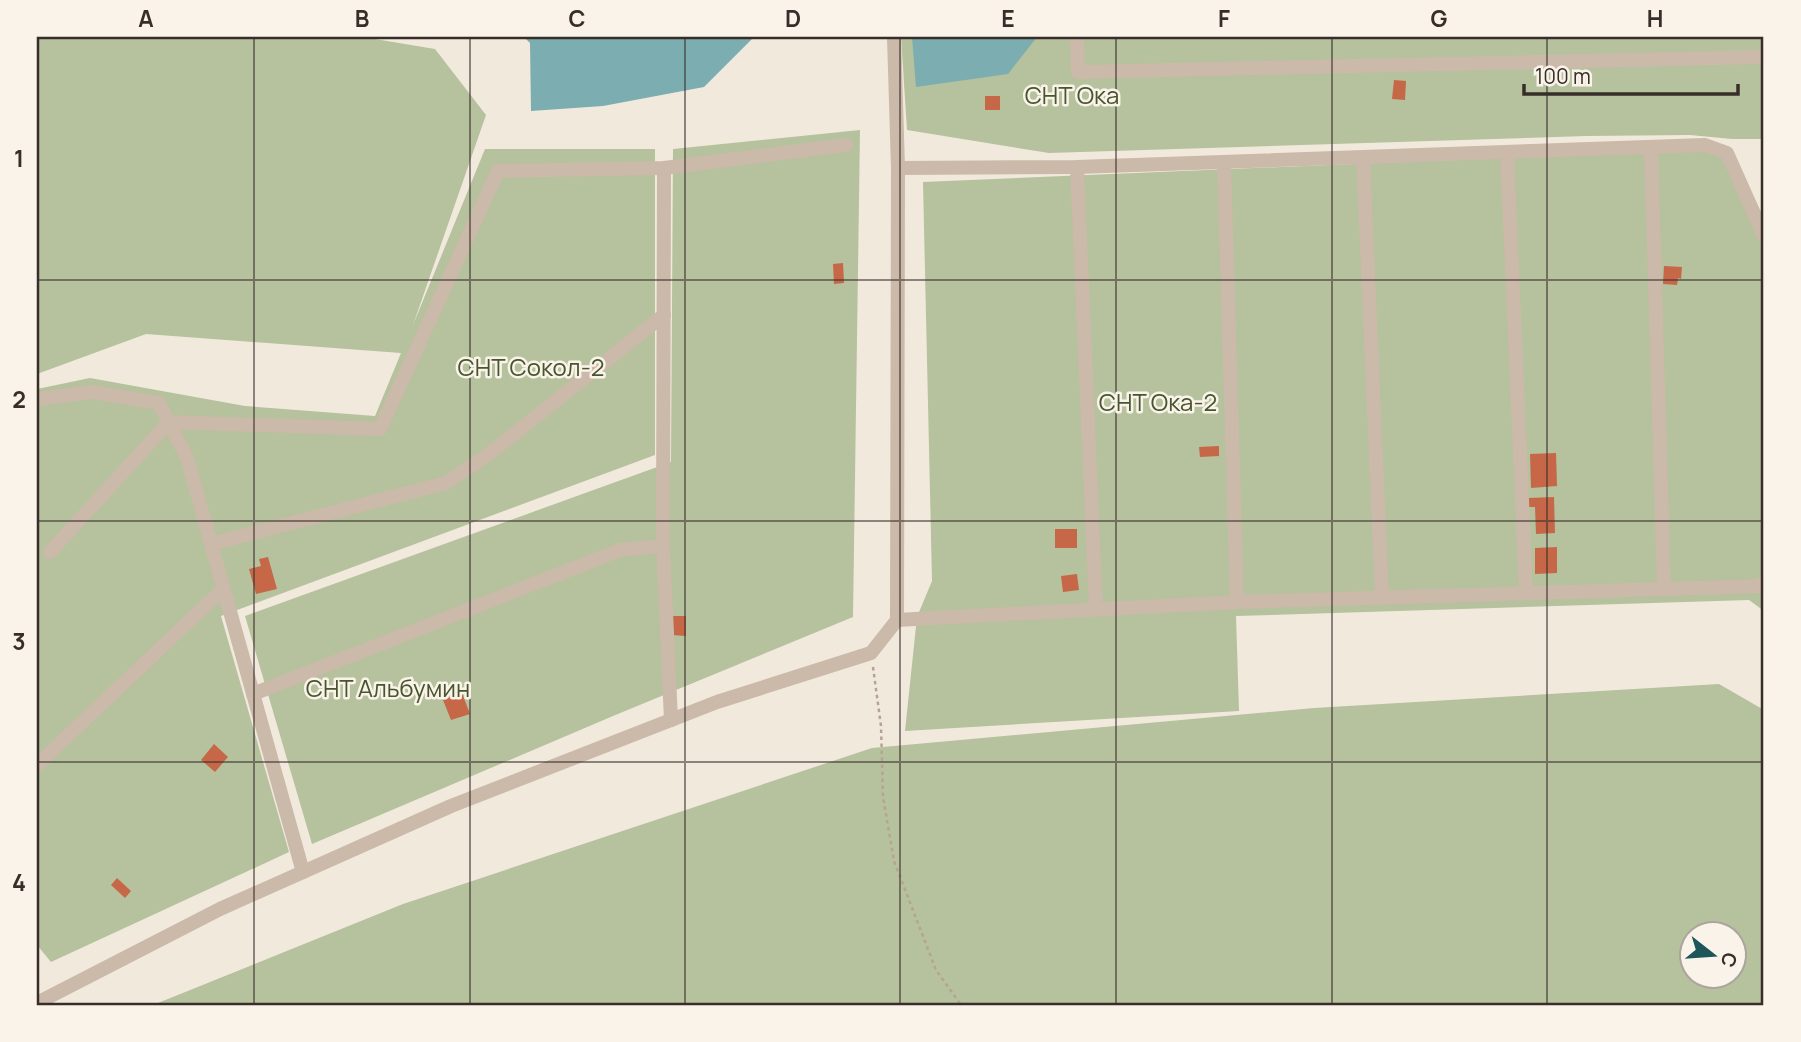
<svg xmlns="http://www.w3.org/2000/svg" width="1801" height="1042" viewBox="0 0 1801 1042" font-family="Manrope,sans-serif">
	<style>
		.green { fill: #b5c29d; fill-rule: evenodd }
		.water { fill: #7cadb0 }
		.building { fill: #c66848 }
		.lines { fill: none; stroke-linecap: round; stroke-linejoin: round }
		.path { stroke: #b7a393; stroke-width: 2.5; stroke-dasharray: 3.5 3.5; stroke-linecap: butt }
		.minor { stroke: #cbb9a9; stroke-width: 14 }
		.grid { fill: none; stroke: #382e29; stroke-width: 2; stroke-opacity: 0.55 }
		.labels { text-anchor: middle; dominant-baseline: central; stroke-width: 5; stroke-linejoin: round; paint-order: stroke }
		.park-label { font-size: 24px; fill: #47562d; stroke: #faf3ea }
		.neatline { fill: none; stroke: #382e29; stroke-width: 2.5 }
		.grid-label { font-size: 23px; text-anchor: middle; font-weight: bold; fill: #382e29 }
	</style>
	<rect width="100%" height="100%" fill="#f2e9dd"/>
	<g class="green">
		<path d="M 37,37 L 363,37 L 435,49 L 486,115 L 413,325 L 485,149 L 655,149 L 655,455 L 221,616 L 289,852 L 51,962 L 37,945 L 37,389 L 90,378 L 245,406 L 375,416 L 401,353 L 146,334 L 37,374 Z"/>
		<path d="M 901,37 L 1764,37 L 1764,139 L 1732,139 L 1690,135 L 1586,136 L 1049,153 L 907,130 Z"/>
		<path d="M 860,130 L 853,617 L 613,716 L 312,844 L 245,616 L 671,462 L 673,149 Z"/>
		<path d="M 1731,148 L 1764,219 L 1764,611 L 1749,600 L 1236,616 L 1239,711 L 905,731 L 917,617 L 932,581 L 923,182 Z"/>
		<path d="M 1719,684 L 1764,710 L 1764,1005 L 153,1005 L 403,904 L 872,748 L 1314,708 ZM 1692,934 L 1734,934 L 1734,976 L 1692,976 Z"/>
	</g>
	<g class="water">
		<path d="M 524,37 L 753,37 L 753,38 L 704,87 L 603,106 L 531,111 L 530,43 Z"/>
		<path d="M 912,37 L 1037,37 L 1008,74 L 916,87 Z"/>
	</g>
	<g class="building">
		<path d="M 1394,80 L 1406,81 L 1405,100 L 1392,99 Z"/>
		<rect x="985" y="96" width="15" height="14"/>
		<path d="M 843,263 L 844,283 L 834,284 L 833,264 Z"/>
		<path d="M 1664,266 L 1682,267 L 1681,279 L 1678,278 L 1677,285 L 1663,284 Z"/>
		<path d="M 1219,446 L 1219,456 L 1200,457 L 1199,447 Z"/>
		<path d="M 1556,453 L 1557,486 L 1531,488 L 1530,454 Z"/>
		<path d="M 1554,497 L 1555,533 L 1536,534 L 1535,507 L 1528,507 L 1528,498 Z"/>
		<rect x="1055" y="529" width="22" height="19"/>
		<path d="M 1557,547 L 1557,573 L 1535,574 L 1535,548 Z"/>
		<path d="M 268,557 L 277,589 L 256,594 L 249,569 L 261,566 L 259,559 Z"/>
		<path d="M 1077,574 L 1079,590 L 1063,592 L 1061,576 Z"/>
		<path d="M 672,616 L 686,616 L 686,636 L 672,635 Z"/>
		<path d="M 462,693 L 470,714 L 451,720 L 443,700 Z"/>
		<path d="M 214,744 L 228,757 L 215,772 L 201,760 Z"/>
		<path d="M 117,878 L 131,891 L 125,898 L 111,885 Z"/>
	</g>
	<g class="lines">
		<path class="path" d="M 873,667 L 881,726 L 883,797 L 894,861 L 936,970 L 961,1005"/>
		<g class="minor">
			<path d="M 1077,37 L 1078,72 L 1764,57"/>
			<path d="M 1651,147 L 1664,589"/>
			<path d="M 1507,152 L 1526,593"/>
			<path d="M 1363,157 L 1382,598"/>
			<path d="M 1224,162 L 1237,602"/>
			<path d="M 1077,167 L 1096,610"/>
			<path d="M 664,168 L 663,546 L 671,720"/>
			<path d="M 898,168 L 1077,167 L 1705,145 L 1727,153 L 1764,236"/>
			<path d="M 37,399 L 92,392 L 159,403 L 187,458 L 303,872"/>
			<path d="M 211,544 L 446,483 L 485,457 L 664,315"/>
			<path d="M 50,552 L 169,422 L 380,429 L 498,171 L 664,168 L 846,145"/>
			<path d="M 897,620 L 1237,602 L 1762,586 L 1764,582"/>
			<path d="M 253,694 L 620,550 L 663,546"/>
			<path d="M 37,765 L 224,588"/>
			<path d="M 37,1003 L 220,909 L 451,806 L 717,702 L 871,653 L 897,620 L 898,168 L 894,37"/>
		</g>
	</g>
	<path class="grid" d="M 254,37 L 254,1005M 470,37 L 470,1005M 685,37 L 685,1005M 900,37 L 900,1005M 1116,37 L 1116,1005M 1332,37 L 1332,1005M 1547,37 L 1547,1005M 37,280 L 1764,280M 37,521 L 1764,521M 37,762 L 1764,762"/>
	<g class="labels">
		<g class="park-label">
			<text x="1072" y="94">СНТ Ока</text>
			<text x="531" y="366">СНТ Сокол-2</text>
			<text x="1158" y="401">СНТ Ока-2</text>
			<text x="388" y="687">СНТ Альбумин</text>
		</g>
	</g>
	<rect width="1801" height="1042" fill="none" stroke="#faf3ea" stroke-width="77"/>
	<g transform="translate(1713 955) rotate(107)"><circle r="33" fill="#faf3ea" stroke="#aca49d" stroke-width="2"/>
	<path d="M0-5L12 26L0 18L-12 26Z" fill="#1e555a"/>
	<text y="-10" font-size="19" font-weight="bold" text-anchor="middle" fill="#382e29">С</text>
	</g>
	<path d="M1524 84v10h214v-10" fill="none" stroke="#382e29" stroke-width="3.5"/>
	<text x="1535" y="84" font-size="21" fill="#382e29" stroke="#faf3ea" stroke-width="5" paint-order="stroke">100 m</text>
	<rect x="38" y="38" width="1724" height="966" class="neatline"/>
	<g class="grid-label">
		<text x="146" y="27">A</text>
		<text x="362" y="27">B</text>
		<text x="577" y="27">C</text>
		<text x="793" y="27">D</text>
		<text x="1008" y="27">E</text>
		<text x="1224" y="27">F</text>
		<text x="1439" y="27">G</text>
		<text x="1655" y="27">H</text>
		<text x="19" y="167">1</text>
		<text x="19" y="408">2</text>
		<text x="19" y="650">3</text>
		<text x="19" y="891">4</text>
	</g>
</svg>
